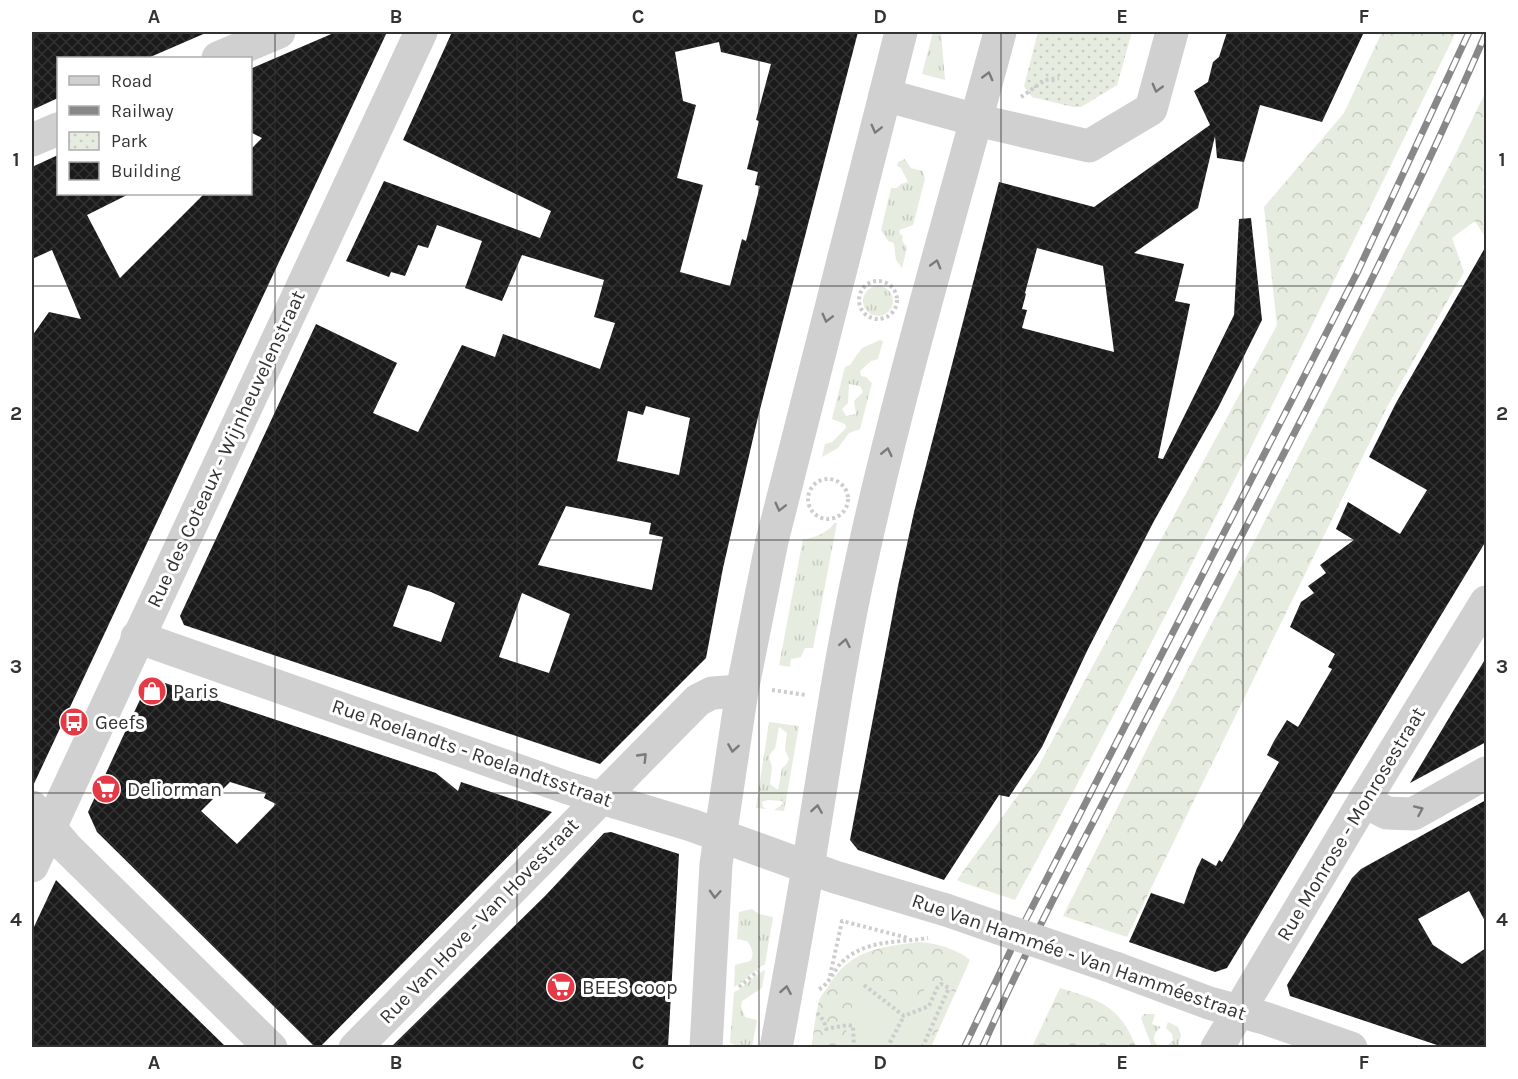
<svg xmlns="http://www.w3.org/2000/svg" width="1518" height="1079" viewBox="0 0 1518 1079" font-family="Karla,sans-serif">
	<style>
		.grass { fill: url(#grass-tufts); fill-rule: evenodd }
		.forest { fill: url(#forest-crowns) }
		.park { fill: url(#park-dots) }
		.garden { fill: #e6ecdf }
		.building { fill: url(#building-cross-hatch); fill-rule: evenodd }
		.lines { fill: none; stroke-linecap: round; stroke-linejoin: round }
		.path { stroke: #cdcdcd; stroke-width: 4; stroke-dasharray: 3 3; stroke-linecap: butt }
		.minor { stroke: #d0d0d0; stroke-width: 33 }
		.tertiary { stroke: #d0d0d0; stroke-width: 33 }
		.rail-casing { stroke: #888; stroke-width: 7 }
		.rail { stroke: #fff; stroke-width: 4.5; stroke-dasharray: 14; stroke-linecap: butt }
		.minor-bridge { stroke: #d0d0d0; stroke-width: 33 }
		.oneway { stroke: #7a7a7a }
		.grid { fill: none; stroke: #333; stroke-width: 1.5; stroke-opacity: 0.55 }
		.labels { text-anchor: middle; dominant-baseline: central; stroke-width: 6; stroke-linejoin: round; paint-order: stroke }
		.street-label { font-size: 20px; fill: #333; stroke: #fff }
		.poi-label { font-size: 20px; fill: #333; stroke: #fff; text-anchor: start }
		.neatline { fill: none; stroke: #333; stroke-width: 2 }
		.grid-label { font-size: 20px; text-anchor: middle; font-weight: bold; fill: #333 }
	</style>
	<defs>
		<pattern id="grass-tufts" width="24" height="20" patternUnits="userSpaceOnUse" patternTransform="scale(1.5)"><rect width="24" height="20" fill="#e6ecdf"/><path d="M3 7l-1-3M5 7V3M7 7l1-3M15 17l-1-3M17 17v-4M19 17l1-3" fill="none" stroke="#c6cbc0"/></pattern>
		<pattern id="forest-crowns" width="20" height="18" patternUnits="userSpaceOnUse" patternTransform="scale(1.5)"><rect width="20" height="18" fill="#e6ecdf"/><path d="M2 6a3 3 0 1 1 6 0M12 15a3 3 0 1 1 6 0" fill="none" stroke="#c6cbc0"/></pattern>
		<pattern id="park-dots" width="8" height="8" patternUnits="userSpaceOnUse" patternTransform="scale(1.5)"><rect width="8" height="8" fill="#e6ecdf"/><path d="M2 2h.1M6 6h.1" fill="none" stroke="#c6cbc0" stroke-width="1.8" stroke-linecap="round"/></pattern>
		<pattern id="building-cross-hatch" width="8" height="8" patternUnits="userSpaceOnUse" patternTransform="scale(1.5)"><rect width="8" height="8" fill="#1a1a1a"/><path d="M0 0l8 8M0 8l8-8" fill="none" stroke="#333"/></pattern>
	</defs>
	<rect width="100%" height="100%" fill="#fff"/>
	<g class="grass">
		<path d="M 933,32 L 941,32 L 945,80 L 922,74 Z"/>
		<path d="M 905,159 L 911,168 L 923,171 L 925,179 L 913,225 L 899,230 L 900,234 L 903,236 L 902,240 L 907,248 L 902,268 L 896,260 L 894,243 L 888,241 L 881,230 L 891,188 L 897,188 L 901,184 L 908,182 L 901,168 L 897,166 L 898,162 Z"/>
		<circle cx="878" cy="301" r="15"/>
		<path d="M 880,340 L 883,341 L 878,359 L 871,361 L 860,371 L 861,376 L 866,377 L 872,383 L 860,429 L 849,433 L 838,448 L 822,457 L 825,444 L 832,442 L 846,428 L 845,424 L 832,419 L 845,367 L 850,365 L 862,348 ZM 849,384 L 860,386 L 863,392 L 854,401 L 856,414 L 846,416 L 842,409 L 848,403 Z"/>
		<path d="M 834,523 L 837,523 L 813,648 L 805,648 L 801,657 L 791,659 L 790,667 L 779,665 L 803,539 C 813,539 829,532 834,523 Z"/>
		<path d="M 769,722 L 799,726 L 784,811 L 774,810 L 783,804 L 782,801 L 768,800 L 762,802 L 763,807 L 767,809 L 756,808 ZM 779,727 L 787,733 L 785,750 L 789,759 L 786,765 L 782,768 L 778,790 L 770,784 C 770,779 772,772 772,767 C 770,759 766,756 775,749 Z"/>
		<path d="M 752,909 L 759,914 L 773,917 L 765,964 C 753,970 746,981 734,987 L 735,965 L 750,961 C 755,955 752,947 747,941 L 737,939 L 739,912 Z"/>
		<path d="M 765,970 L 762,988 L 742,1001 L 741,1006 L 745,1017 L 757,1020 L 752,1047 L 740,1047 L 730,1043 L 734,992 C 746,987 753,975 765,970 Z"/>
		<path d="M 1144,1014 L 1155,1014 L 1152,1024 L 1161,1027 C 1150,1035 1152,1047 1166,1047 L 1173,1040 L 1172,1034 L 1166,1028 L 1168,1022 L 1178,1027 L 1181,1035 L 1178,1047 L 1152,1047 L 1141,1018 Z"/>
	</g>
	<g class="forest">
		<path d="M 1382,32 L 1456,32 C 1314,323 1170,615 1015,900 L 961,882 L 957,880 L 1037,769 L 1277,325 L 1264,207 L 1344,113 Z"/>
		<path d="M 1486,91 L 1486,179 L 1483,187 L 1486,192 L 1486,238 L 1475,221 L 1452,238 L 1464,272 L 1387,407 L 1127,937 L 1063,916 L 1159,725 L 1458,149 Z"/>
		<path d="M 919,942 C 936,943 957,949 970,960 L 931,1047 L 811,1048 C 814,1033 815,1015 819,1001 C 821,995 826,990 829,985 C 851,949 881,947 919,942 Z"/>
		<path d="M 1060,988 C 1100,1000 1120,1006 1136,1047 L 1032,1047 Z"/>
	</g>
	<path class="park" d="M 1038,32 L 1132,32 L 1117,85 L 1081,107 L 1073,107 L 1032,97 L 1024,86 Z"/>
	<path class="garden" d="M 860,975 L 902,998 L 919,1000 L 929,981 L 955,982 L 927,1047 L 842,1047 Z"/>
	<g class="building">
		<path d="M 32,32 L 208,32 L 148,58 L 58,58 L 58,98 L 32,110 Z"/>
		<path d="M 336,32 L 387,32 L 32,788 L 32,336 L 49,312 L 81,319 L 52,250 L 32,259 L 32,167 L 58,155 L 58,194 L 129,194 L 87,215 L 120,278 L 204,194 L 250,194 L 250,150 L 262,138 L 250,132 L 250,69 Z"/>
		<path d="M 452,32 L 858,32 L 758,417 L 723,568 L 706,658 L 600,764 L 184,625 L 180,616 L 316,324 L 397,363 L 373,413 L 418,432 L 462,345 L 495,357 L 503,334 L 600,369 L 615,323 L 594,317 L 604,280 L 522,255 L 502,301 L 465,288 L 482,241 L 437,225 L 428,248 L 418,245 L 405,276 L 391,272 L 389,277 L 346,261 L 384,181 L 540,238 L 551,211 L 403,140 ZM 719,42 L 721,52 L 771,64 L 756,120 L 759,121 L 747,169 L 758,172 L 755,185 L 760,186 L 746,241 L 742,239 L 730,286 L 680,272 L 703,185 L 677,178 L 696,105 L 683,101 L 675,52 ZM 646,406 L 690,418 L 679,475 L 617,461 L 628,411 L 643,415 ZM 566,506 L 651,523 L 649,534 L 663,537 L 652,590 L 538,565 ZM 408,585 L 431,592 L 455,603 L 441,642 L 393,626 ZM 522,593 L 570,614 L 549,673 L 499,657 Z"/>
		<path d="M 1227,32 L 1364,32 L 1322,122 L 1260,105 L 1244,162 L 1217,158 L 1215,136 L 1198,208 L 1134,253 L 1184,264 L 1175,301 L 1190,304 L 1158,458 L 1163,459 L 1234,315 L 1239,219 L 1251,218 L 1262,320 L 1218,408 L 1154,521 L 1088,649 L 1042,747 L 1009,797 L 999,795 L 944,880 L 858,850 L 850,840 L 898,586 L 914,512 L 999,182 L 1094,207 L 1210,125 L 1194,91 L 1208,82 L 1213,62 L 1219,57 ZM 1037,248 L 1103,266 L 1114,352 L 1022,328 L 1027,310 L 1022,309 L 1026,294 L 1025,293 Z"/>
		<path d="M 1486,246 L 1486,541 L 1227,968 L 1215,972 L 1129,942 L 1151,893 L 1184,904 L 1197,868 L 1202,858 L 1216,866 L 1219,860 L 1222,862 L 1279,762 L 1267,755 L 1274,741 L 1287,720 L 1298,727 L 1332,669 L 1328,667 L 1335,654 L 1290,627 L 1301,602 L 1314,593 L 1308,586 L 1326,573 L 1320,565 L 1354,540 L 1336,529 L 1348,502 L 1400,534 L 1427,490 L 1369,457 L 1396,403 Z"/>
		<path d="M 1486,658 L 1486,742 L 1410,783 L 1455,708 Z"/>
		<path d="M 150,678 L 436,773 L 458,791 L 461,782 L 552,812 L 320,1047 L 315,1047 L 97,832 L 88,812 ZM 230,782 L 266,793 L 264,798 L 276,804 L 237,844 L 201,811 Z"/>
		<path d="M 1486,800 L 1486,923 L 1469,891 L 1418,919 L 1433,945 L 1462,964 L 1486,948 L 1486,1047 L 1443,1047 L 1290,996 L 1287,985 L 1352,878 L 1361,869 Z"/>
		<path d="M 611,832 L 679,854 L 668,1047 L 391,1047 L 545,896 L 604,833 Z"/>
		<path d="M 56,880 L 100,924 L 226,1047 L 32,1047 L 32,931 Z"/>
	</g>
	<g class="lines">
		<g class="path">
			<path d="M 1021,97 L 1045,80 L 1059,78"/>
			<circle cx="878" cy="300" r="19"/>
			<circle cx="828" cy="499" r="20"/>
			<path d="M 772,690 L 806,695"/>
			<path d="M 830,976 L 842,921 L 908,938"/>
			<path d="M 864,985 L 904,1016 L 929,1006 L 937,988 L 941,984 L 949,988 L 922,1048"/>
			<path d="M 739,987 L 758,971"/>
			<path d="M 819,989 C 829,985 835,968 843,961 C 867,939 899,943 928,938"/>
			<path d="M 817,1013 L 824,1021 L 826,1029 L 848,1025 L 853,1026 L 854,1048"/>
			<path d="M 887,1048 L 904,1016"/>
		</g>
		<g class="minor">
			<path d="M 218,58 L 279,32"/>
			<path d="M 885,95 L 976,120 L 1089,146 L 1151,109 L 1172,32"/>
			<path d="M 32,140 L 58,129"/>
			<path d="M 137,637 L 568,788 L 691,825 L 835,877 L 946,910"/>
			<path d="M 1364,801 L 1387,813 L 1413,814 L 1486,773"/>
			<path d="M 32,807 L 67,848 L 271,1048"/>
			<path d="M 32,866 L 421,32"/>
			<path d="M 1115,968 L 1209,1003 L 1264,1018 L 1351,1048"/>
			<path d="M 355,1048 L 698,700 L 712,693 L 742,691"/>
			<path d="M 1217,1048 L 1364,801 L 1486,602"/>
		</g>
		<g class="tertiary">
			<path d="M 706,1048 L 716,864 L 742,691 L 772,541 L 901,32"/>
			<path d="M 776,1048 C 789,977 802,907 813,836 C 828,745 841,653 861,563 C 900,384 953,208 1000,32"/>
		</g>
		<g class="rail-casing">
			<g id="rail">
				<path d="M 964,1048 L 1020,931 L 1357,273 L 1469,32"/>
				<path d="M 982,1048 C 1026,949 1077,853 1127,757 C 1250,517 1379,280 1486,33"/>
			</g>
		</g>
		<use href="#rail" class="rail"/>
		<path class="minor-bridge" d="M 946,910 L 1115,968"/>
	</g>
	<defs><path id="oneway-chevron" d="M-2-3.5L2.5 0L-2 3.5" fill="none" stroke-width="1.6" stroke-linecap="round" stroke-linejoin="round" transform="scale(1.5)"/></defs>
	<g class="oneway">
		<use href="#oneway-chevron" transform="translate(988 76) rotate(-75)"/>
		<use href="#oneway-chevron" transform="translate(1157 88) rotate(105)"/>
		<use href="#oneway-chevron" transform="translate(876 129) rotate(104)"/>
		<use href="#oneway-chevron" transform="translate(936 264) rotate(-74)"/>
		<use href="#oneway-chevron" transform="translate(827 318) rotate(104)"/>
		<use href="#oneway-chevron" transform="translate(887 452) rotate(-77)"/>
		<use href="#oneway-chevron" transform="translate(780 507) rotate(104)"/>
		<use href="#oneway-chevron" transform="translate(845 643) rotate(-79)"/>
		<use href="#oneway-chevron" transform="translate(733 748) rotate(99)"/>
		<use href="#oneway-chevron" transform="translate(643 757) rotate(-46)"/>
		<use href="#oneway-chevron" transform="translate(817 809) rotate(-81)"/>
		<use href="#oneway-chevron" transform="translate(1419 810) rotate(-24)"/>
		<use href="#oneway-chevron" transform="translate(715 894) rotate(93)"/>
		<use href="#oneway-chevron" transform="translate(786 990) rotate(-80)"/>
	</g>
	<path class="grid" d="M 275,32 L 275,1048M 517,32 L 517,1048M 759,32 L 759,1048M 1001,32 L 1001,1048M 1243,32 L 1243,1048M 32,286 L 1486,286M 32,540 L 1486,540M 32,793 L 1486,793"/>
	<defs>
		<g id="shop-disc" transform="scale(1.5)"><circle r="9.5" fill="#e63946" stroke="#fff"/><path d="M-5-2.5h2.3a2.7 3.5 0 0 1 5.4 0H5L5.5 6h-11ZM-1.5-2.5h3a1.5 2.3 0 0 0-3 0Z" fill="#fff"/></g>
		<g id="bus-disc" transform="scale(1.5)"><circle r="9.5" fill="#e63946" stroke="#fff"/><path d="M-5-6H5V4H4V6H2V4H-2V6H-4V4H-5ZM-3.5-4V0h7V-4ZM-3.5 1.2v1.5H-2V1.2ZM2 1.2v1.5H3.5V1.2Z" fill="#fff"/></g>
		<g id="supermarket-disc" transform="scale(1.5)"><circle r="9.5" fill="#e63946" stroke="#fff"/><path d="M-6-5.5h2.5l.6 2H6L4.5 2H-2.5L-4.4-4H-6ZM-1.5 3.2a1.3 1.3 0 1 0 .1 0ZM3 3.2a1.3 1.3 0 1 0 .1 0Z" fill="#fff"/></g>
	</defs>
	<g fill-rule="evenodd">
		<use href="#shop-disc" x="152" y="691"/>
		<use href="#bus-disc" x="74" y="722"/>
		<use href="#supermarket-disc" x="106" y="789"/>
		<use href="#supermarket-disc" x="561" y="987"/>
	</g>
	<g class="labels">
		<g class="street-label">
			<text transform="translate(226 449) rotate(-65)">Rue des Coteaux - Wijnheuvelenstraat</text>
			<text transform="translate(472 753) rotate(19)">Rue Roelandts - Roelandtsstraat</text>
			<text transform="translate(1351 824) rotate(-59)">Rue Monrose - Monrosestraat</text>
			<text transform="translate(479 921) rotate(-46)">Rue Van Hove - Van Hovestraat</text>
			<text transform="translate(1079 957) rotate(19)">Rue Van Hammée - Van Hamméestraat</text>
		</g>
		<g class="poi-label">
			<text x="173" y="691">Paris</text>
			<text x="95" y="722">Geefs</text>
			<text x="127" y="789">Deliorman</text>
			<text x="582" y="987">BEES coop</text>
		</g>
	</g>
	<rect width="1518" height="1079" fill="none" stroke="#ffffff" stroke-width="66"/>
	<rect x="57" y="57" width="195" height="138" fill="#ffffff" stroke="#adadad" stroke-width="1.5"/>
	<rect x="69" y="76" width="30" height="9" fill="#d0d0d0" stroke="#adadad" stroke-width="1.5"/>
	<text x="111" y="87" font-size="18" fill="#333333">Road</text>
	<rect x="69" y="106" width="30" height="9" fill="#888888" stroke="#adadad" stroke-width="1.5"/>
	<text x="111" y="117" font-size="18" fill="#333333">Railway</text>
	<rect x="69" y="132" width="30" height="18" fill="url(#park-dots)" stroke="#adadad" stroke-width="1.5"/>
	<text x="111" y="147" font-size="18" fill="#333333">Park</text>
	<rect x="69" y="162" width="30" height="18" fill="url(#building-cross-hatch)" stroke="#adadad" stroke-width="1.5"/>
	<text x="111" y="177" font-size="18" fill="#333333">Building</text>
	<rect x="33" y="33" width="1452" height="1013" class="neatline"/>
	<g class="grid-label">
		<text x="154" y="23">A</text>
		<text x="396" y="23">B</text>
		<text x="638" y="23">C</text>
		<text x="880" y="23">D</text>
		<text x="1122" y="23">E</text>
		<text x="1364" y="23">F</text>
		<text x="16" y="166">1</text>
		<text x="1502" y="166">1</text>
		<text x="16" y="420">2</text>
		<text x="1502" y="420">2</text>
		<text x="16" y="673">3</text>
		<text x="1502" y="673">3</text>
		<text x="16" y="926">4</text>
		<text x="1502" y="926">4</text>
		<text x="154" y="1069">A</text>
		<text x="396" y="1069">B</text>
		<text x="638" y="1069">C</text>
		<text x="880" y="1069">D</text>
		<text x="1122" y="1069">E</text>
		<text x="1364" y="1069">F</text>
	</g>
</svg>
